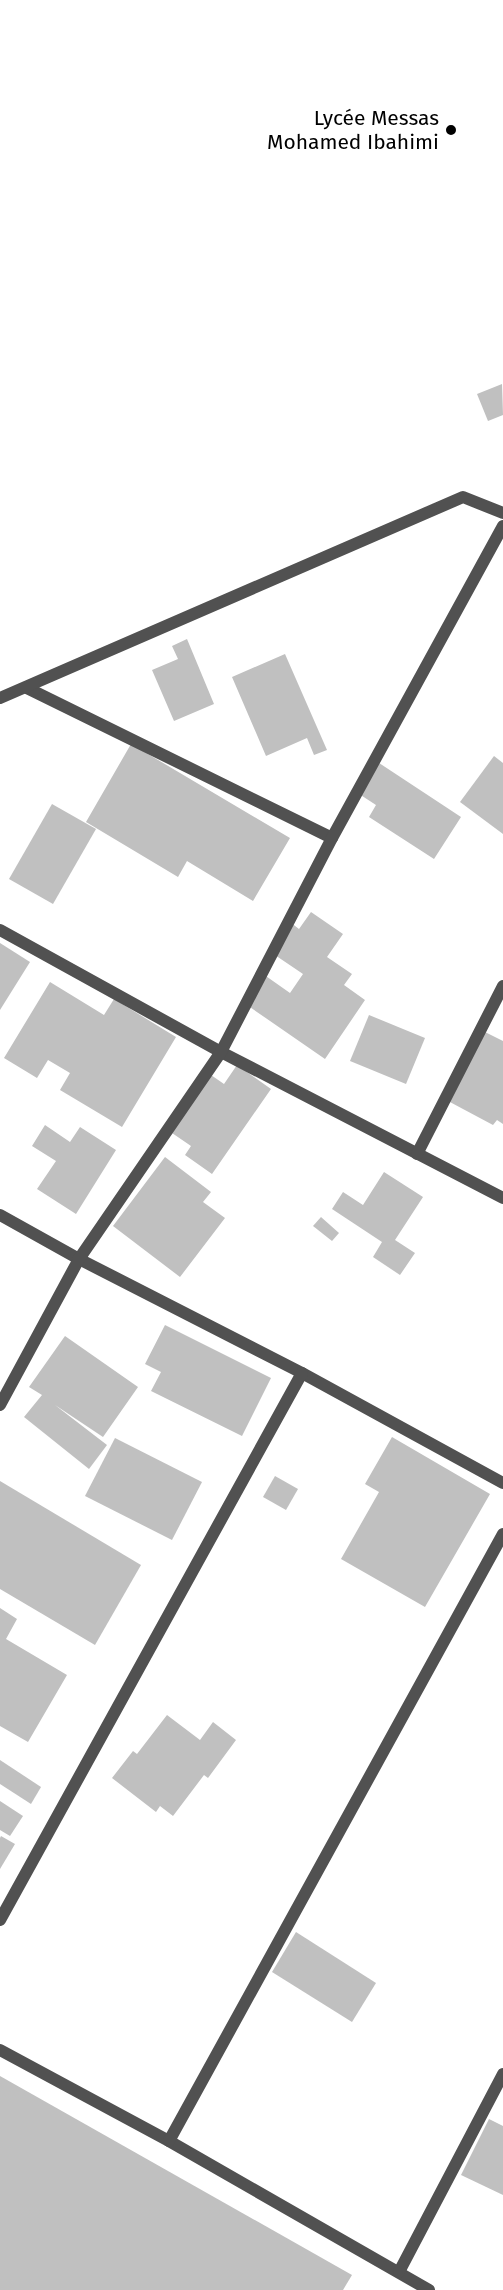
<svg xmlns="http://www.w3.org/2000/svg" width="503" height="2290" viewBox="0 0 503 2290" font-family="'Fira Sans',sans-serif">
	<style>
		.building { fill: #c0c0c0 }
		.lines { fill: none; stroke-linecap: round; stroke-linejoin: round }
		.street { stroke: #515151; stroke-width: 12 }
		.poi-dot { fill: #000; stroke: #fff; stroke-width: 2 }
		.labels { text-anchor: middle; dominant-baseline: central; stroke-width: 5; stroke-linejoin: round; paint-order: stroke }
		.poi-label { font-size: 21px; fill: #000; stroke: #fff; text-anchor: end }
	</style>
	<rect width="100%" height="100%" fill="#fff"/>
	<g class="building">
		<path d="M 502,384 L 503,415 L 488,421 L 477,394 Z"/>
		<path d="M 187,639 L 214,704 L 174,721 L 152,670 L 178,659 L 172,646 Z"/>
		<path d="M 285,654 L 327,750 L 314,755 L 307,738 L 266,756 L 232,677 Z"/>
		<path d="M 131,744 L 290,838 L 253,901 L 187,861 L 178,877 L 86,822 Z"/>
		<path d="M 494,756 L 503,763 L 503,834 L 460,802 Z"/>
		<path d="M 373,759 L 461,817 L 434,859 L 369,817 L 376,805 L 353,790 Z"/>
		<path d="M 52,804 L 96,829 L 53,904 L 9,879 Z"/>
		<path d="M 311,912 L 343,934 L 327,957 L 352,974 L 344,985 L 365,1000 L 325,1059 L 244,1003 L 263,974 L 290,993 L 303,974 L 269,951 L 290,922 L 299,929 Z"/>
		<path d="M 0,943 L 30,962 L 0,1010 Z"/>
		<path d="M 50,982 L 104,1015 L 114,999 L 176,1037 L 122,1127 L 60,1090 L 70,1073 L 48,1060 L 37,1078 L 4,1058 Z"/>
		<path d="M 369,1015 L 425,1038 L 406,1084 L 350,1061 Z"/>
		<path d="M 485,1032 L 503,1041 L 503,1124 L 497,1120 L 493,1125 L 448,1101 Z"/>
		<path d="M 237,1065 L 271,1089 L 212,1174 L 185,1155 L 191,1146 L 172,1133 L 211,1075 L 224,1084 Z"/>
		<path d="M 45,1125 L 70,1142 L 80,1127 L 116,1150 L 76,1214 L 37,1189 L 56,1161 L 32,1146 Z"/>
		<path d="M 165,1157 L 211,1192 L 203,1202 L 225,1218 L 180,1277 L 113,1226 Z"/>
		<path d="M 384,1172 L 423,1197 L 395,1240 L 415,1253 L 400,1275 L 373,1257 L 382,1242 L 332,1209 L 343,1192 L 363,1205 Z"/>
		<path d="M 321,1217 L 339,1233 L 332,1241 L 313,1226 Z"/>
		<path d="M 165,1325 L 271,1378 L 242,1436 L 151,1391 L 161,1372 L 145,1364 Z"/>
		<path d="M 65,1336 L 138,1387 L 103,1437 L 55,1405 L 107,1445 L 89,1469 L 24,1417 L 42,1395 L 29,1387 Z"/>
		<path d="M 392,1437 L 490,1494 L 425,1607 L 341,1559 L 379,1492 L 365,1484 Z"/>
		<path d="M 115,1438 L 202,1482 L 172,1540 L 85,1496 Z"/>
		<path d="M 275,1476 L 298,1489 L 286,1510 L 263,1497 Z"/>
		<path d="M 0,1481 L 141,1565 L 95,1645 L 0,1589 Z"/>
		<path d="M 0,1608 L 17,1619 L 6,1639 L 67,1675 L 28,1742 L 0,1726 Z"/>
		<path d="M 167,1715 L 200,1740 L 213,1722 L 236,1740 L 208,1778 L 204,1775 L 173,1816 L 160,1806 L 156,1812 L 112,1778 L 133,1751 L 137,1754 Z"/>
		<path d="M 0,1760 L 41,1787 L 31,1804 L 0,1784 Z"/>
		<path d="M 0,1801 L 23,1816 L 10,1836 L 0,1830 Z"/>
		<path d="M 1,1836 L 15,1844 L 0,1869 L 0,1838 Z"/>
		<path d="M 296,1932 L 376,1983 L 352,2022 L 272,1972 Z"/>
		<path d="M 0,2076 L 352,2275 L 343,2290 L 0,2290 Z"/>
		<path d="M 489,2119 L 503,2126 L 503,2195 L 461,2175 Z"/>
	</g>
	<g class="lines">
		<g class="street">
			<path d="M 27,688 L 332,838"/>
			<path d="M 0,698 L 463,497 L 503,513"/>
			<path d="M 0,930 L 221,1052 L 503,1198"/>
			<path d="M 417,1154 L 503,986"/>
			<path d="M 0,1215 L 79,1259 L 302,1373 L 503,1483"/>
			<path d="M 0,1405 L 79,1259 L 221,1052 L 332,838 L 503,526"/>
			<path d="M 0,1920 L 302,1373"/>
			<path d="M 0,2050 L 169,2141 L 429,2290"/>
			<path d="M 169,2141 L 503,1534"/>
			<path d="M 399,2272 L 503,2074"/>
		</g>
	</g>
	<circle class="poi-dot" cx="451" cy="130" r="6"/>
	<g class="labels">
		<g class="poi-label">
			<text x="439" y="118">Lycée Messas<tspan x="439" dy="24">Mohamed Ibahimi</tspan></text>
		</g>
	</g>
</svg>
